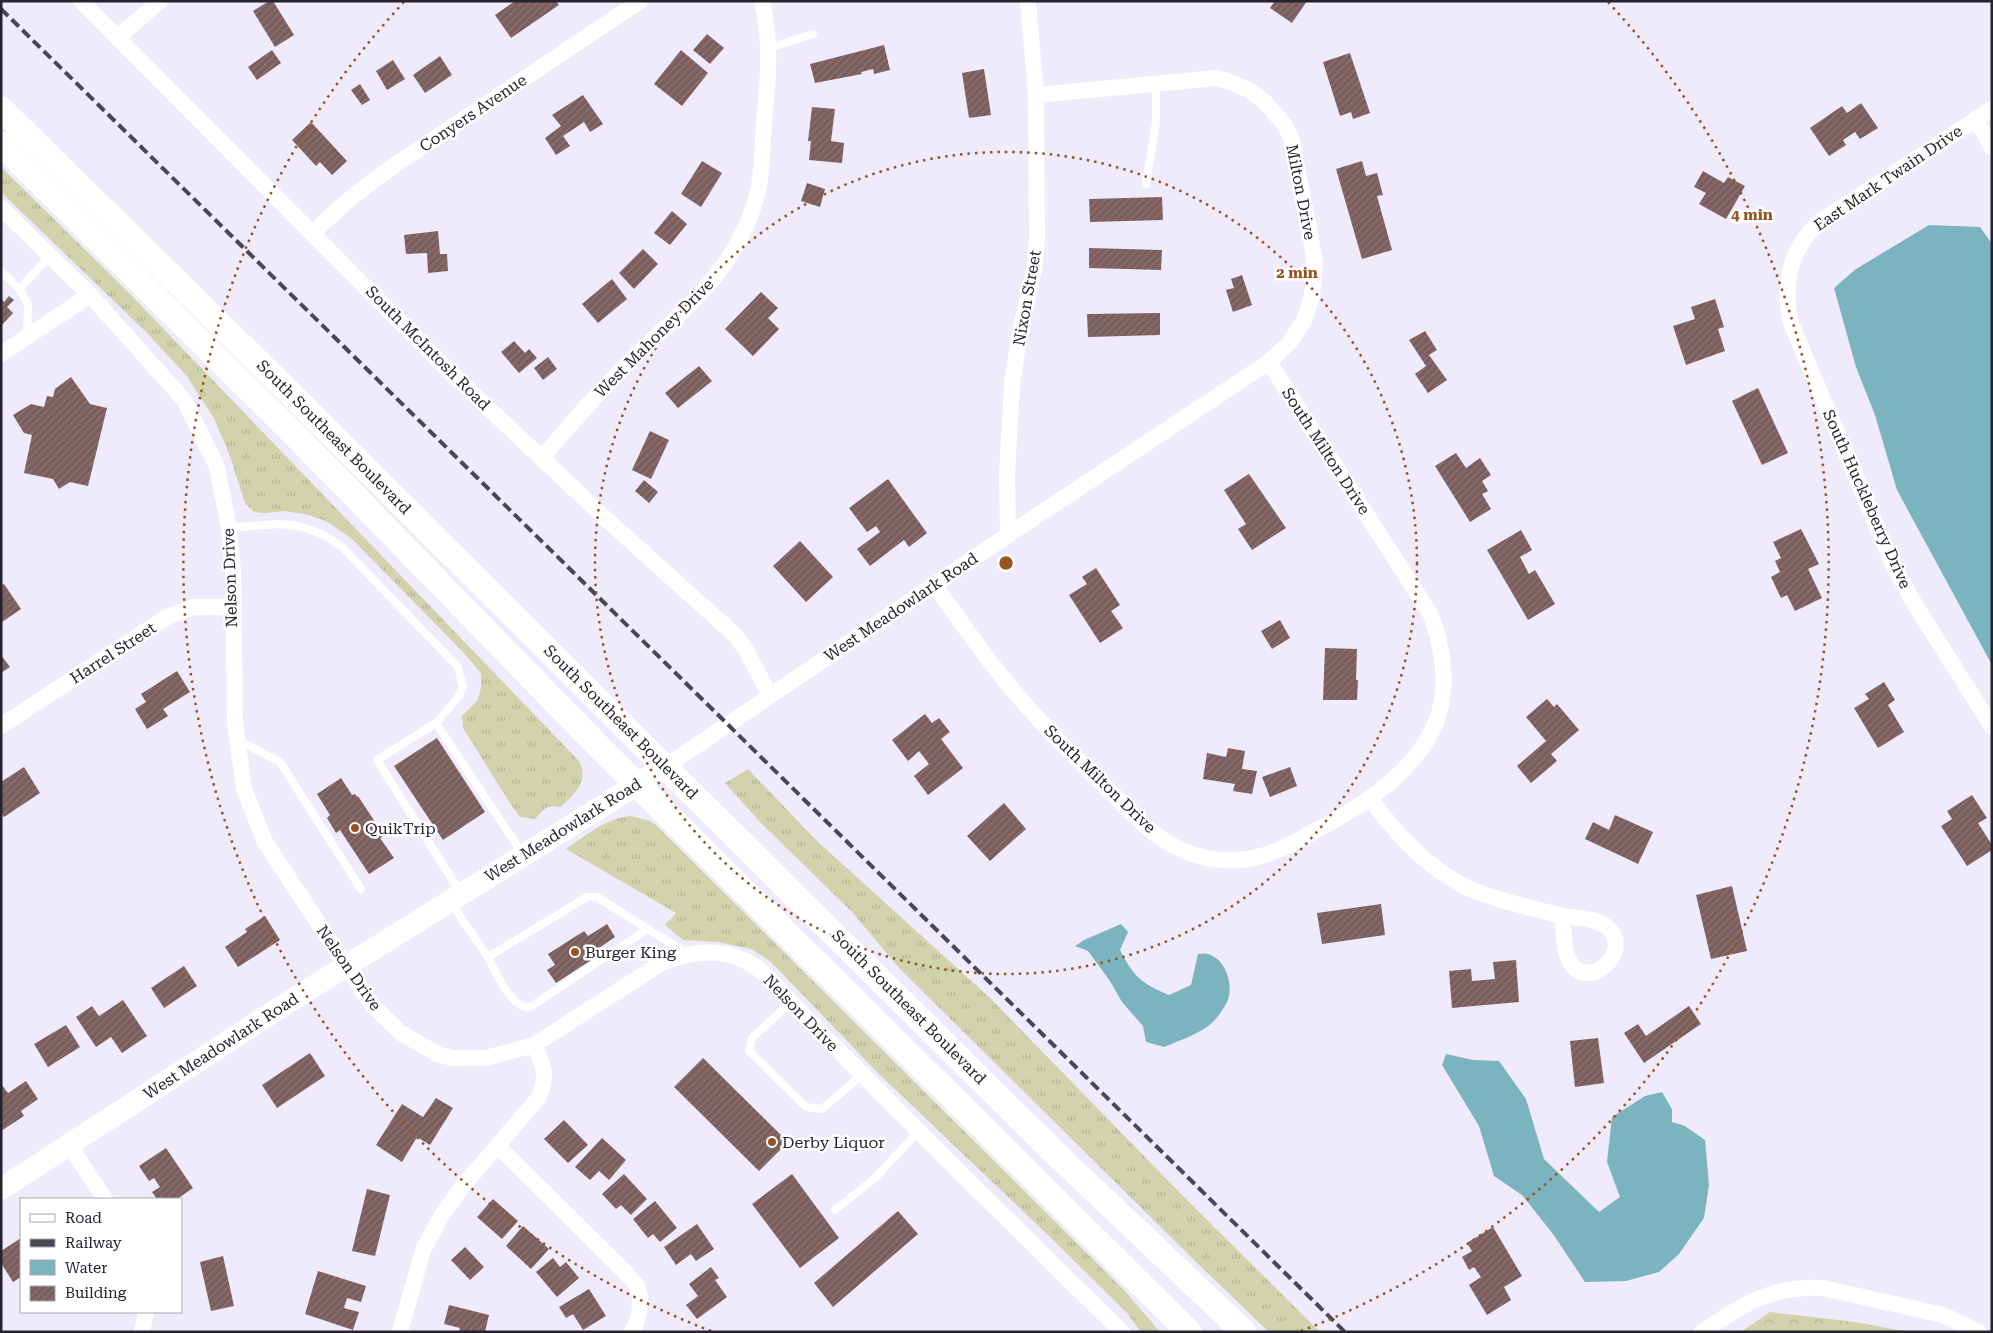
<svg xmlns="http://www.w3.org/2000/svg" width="1993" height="1333" viewBox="0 0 1993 1333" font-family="'Roboto Serif',serif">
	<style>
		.grass { fill: url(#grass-tufts) }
		.forest { fill: url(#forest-crowns) }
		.water { fill: #7bb3bf }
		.building { fill: url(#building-hatch) }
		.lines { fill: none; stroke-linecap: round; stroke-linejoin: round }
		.lane { stroke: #fff; stroke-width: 8 }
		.street { stroke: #fff; stroke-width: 16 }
		.secondary { stroke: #fff; stroke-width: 22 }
		.primary { stroke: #fff; stroke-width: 25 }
		.rail { stroke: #4a4754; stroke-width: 4; stroke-dasharray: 10 5; stroke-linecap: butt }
		.ring { fill: none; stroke: #965520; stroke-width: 2.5; stroke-dasharray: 2.5 5 }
		.poi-dot { fill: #965520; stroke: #fff; stroke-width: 2 }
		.labels { text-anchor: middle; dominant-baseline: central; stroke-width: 5; stroke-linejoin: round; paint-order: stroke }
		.street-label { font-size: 16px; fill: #26232e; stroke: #fff }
		.poi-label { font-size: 16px; fill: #26232e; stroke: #fff; text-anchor: start }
		.centre { fill: #965520; stroke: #fff; stroke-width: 2.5 }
		.ring-label { font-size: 15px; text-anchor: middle; font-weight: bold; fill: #965520; stroke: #fff; stroke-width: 5; stroke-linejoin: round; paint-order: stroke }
	</style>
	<defs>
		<pattern id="grass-tufts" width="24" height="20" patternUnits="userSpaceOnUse" patternTransform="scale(1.25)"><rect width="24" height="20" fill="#d0d3ab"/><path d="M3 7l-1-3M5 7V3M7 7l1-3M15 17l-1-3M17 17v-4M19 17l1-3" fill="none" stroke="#b2b593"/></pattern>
		<pattern id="forest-crowns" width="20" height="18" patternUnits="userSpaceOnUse" patternTransform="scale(1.25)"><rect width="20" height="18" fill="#d0d3ab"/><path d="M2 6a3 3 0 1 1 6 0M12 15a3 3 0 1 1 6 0" fill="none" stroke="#b2b593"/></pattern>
		<pattern id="building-hatch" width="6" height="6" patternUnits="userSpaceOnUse" patternTransform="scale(1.25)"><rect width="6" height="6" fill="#7b5d5c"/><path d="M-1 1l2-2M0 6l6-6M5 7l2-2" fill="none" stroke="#8c7575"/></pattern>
	</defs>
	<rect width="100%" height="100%" fill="#efebfd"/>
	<g class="grass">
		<path d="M 1,167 L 129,293 L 579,761 C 590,780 574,795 560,807 C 545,804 545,809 535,819 L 520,817 L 508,800 L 463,728 L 462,716 L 477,701 L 481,688 L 481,673 L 463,652 L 352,539 L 326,521 L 308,515 L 285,511 L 264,513 L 254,512 L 245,503 L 230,456 L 214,418 L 186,375 L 147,333 L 1,192 Z"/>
		<path d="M 748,769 L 817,841 L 989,997 L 1182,1195 L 1320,1332 L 1269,1332 L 1195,1261 L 900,969 L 852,912 L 760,822 L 725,783 Z"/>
		<path d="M 631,816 L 650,821 L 656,825 L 1124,1290 L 1160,1332 L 1141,1332 L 1128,1314 L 1050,1237 L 878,1073 L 770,961 L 751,949 L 718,942 L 683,940 L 665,925 L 676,913 L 566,849 C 587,835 606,818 631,816 Z"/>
	</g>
	<path class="forest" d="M 1770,1312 L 1855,1322 L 1909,1332 L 1741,1332 Z"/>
	<g class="water">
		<path d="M 1929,225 L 1980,227 L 1992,244 L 1992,665 L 1897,490 L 1875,415 L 1856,367 L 1834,288 L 1856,269 Z"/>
		<path d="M 1121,924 L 1128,932 L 1120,950 C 1134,977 1141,983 1169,995 L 1191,985 L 1198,954 C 1220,949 1233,977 1229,996 C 1228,1003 1218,1017 1213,1022 C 1200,1034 1180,1040 1164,1047 L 1146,1042 L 1143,1026 L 1122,1002 L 1110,981 L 1088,951 L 1075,946 L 1084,940 Z"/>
		<path d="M 1446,1054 L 1473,1060 L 1499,1061 L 1526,1099 L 1544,1159 L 1599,1212 L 1620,1197 L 1607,1162 L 1612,1117 L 1645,1096 L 1662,1092 L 1672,1109 L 1672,1122 L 1685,1126 L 1705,1140 L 1709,1185 L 1704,1218 L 1679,1254 L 1659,1272 L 1626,1281 L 1585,1282 L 1553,1234 L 1522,1195 L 1494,1176 L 1479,1126 L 1442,1065 Z"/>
	</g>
	<g class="building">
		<path d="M 269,1 L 273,1 L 294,35 L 275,47 L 253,11 Z"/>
		<path d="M 515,1 L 556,1 L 559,5 L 511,38 L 495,15 Z"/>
		<path d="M 1275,1 L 1307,1 L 1292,23 L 1270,8 Z"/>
		<path d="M 707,34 L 724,48 L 710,64 L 693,50 Z"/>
		<path d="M 884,45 L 890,70 L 874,74 L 873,69 L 861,72 L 862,74 L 815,83 L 810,64 Z"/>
		<path d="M 272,50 L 281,63 L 257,80 L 248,67 Z"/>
		<path d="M 681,50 L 708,73 L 682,106 L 654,84 Z"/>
		<path d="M 1350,53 L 1370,113 L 1353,119 L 1351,112 L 1340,116 L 1323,62 Z"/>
		<path d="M 440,56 L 452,75 L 425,93 L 413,75 Z"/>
		<path d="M 393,60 L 405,79 L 387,90 L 376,71 Z"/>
		<path d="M 984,69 L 991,115 L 969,118 L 962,73 Z"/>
		<path d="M 360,84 L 370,100 L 362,105 L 351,90 Z"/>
		<path d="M 583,95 L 603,124 L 590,132 L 584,122 L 563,136 L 570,146 L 556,155 L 545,138 L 561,126 L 552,115 Z"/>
		<path d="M 1861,103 L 1878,128 L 1860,139 L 1855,132 L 1843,140 L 1846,145 L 1829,156 L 1810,128 L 1842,106 L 1847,113 Z"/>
		<path d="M 812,107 L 835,109 L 831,141 L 844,143 L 842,163 L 809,160 L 811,141 L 808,141 Z"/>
		<path d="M 311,122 L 347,161 L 332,175 L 320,162 L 316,166 L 292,140 Z"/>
		<path d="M 702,161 L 722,173 L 701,207 L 681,194 Z"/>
		<path d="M 1362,161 L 1366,176 L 1377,173 L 1383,195 L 1377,196 L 1392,250 L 1362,259 L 1336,169 Z"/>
		<path d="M 1703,171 L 1724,183 L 1728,177 L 1745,186 L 1726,219 L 1699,204 L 1706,193 L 1694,187 Z"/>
		<path d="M 807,183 L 825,189 L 820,207 L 801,201 Z"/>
		<path d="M 1162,197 L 1163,220 L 1090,222 L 1089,199 Z"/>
		<path d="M 672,211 L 687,224 L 670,245 L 654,233 Z"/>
		<path d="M 438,231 L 440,254 L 447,254 L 448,271 L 428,273 L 427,253 L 406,254 L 404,235 Z"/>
		<path d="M 1089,248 L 1162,250 L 1161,270 L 1089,268 Z"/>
		<path d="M 643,249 L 658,264 L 634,289 L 619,273 Z"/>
		<path d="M 1242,275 L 1252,305 L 1233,312 L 1226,290 L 1234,288 L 1231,279 Z"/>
		<path d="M 612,279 L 627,299 L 598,323 L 582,304 Z"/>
		<path d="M 761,292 L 778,308 L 768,318 L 779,329 L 753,356 L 725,329 Z"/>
		<path d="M 9,296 L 14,300 L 7,307 L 13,313 L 1,326 L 1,299 L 4,302 Z"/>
		<path d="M 1715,299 L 1724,327 L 1718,329 L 1725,351 L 1686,365 L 1673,326 L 1695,319 L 1691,307 Z"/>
		<path d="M 1160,313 L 1160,335 L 1088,337 L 1087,314 Z"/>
		<path d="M 1425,331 L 1437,350 L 1429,355 L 1447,380 L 1428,393 L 1415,374 L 1426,366 L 1409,340 Z"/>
		<path d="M 514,341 L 525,353 L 529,349 L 537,358 L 519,373 L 501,352 Z"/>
		<path d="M 548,357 L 557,369 L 543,380 L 534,368 Z"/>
		<path d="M 699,366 L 712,381 L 678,408 L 665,393 Z"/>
		<path d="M 71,377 L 90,404 L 107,408 L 88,486 L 70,482 L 59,489 L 53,479 L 24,473 L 32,435 L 24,433 L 13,415 L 31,404 L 44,407 L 47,396 L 53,397 L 55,389 Z"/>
		<path d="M 1758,388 L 1788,453 L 1762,465 L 1732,401 Z"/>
		<path d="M 650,431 L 669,440 L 651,479 L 632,470 Z"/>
		<path d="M 1456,453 L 1466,468 L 1480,458 L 1491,475 L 1482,481 L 1488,491 L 1482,494 L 1491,509 L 1470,522 L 1435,466 Z"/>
		<path d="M 1249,474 L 1286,528 L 1252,550 L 1238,529 L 1246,524 L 1224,490 Z"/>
		<path d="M 888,479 L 927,533 L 909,547 L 904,540 L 870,566 L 857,549 L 880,532 L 876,526 L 867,532 L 849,508 Z"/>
		<path d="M 644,480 L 658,492 L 649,503 L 635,491 Z"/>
		<path d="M 1801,529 L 1819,564 L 1808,569 L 1822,598 L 1795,611 L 1787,595 L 1781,598 L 1771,577 L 1780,572 L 1775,561 L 1781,558 L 1773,542 Z"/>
		<path d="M 1521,530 L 1532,550 L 1520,557 L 1529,574 L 1535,570 L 1555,604 L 1528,620 L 1487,550 Z"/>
		<path d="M 800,541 L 833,577 L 806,602 L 773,566 Z"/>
		<path d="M 1096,568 L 1120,605 L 1111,611 L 1123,628 L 1100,643 L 1069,595 L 1087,584 L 1082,577 Z"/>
		<path d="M 4,584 L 21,609 L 2,622 L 1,586 Z"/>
		<path d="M 1280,620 L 1290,638 L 1272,649 L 1261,631 Z"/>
		<path d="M 1325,648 L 1357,649 L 1356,680 L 1358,680 L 1357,700 L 1323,700 Z"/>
		<path d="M 1,655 L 10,667 L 1,673 Z"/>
		<path d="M 177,671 L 190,692 L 163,709 L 168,716 L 147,729 L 135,709 L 146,702 L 141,694 Z"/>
		<path d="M 1884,682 L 1895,700 L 1888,705 L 1904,732 L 1878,748 L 1854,708 L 1869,699 L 1865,694 Z"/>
		<path d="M 1547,699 L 1554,707 L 1557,704 L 1579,730 L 1551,754 L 1557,761 L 1531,783 L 1517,766 L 1546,741 L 1526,717 Z"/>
		<path d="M 925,714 L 932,723 L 939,718 L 950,732 L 941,739 L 963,768 L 928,795 L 914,776 L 929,764 L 919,751 L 908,761 L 892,740 Z"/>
		<path d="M 437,738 L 485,812 L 443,840 L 394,766 Z"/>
		<path d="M 1228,748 L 1245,751 L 1242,769 L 1257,771 L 1252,794 L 1233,791 L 1235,784 L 1203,779 L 1207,753 L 1226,757 Z"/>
		<path d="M 24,767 L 40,793 L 4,817 L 1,813 L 1,782 Z"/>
		<path d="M 1290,767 L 1297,786 L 1270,797 L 1262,777 Z"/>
		<path d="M 341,778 L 352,795 L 355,794 L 357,797 L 358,796 L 381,831 L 380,832 L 383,837 L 380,838 L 394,858 L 369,874 L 340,830 L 336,833 L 327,818 L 330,815 L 317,794 Z"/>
		<path d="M 1972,795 L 1987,818 L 1978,823 L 1992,845 L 1992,850 L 1967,866 L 1941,826 L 1952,819 L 1947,811 Z"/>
		<path d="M 1004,803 L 1026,829 L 990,861 L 967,836 Z"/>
		<path d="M 1615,815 L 1653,832 L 1638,864 L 1585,839 L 1593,822 L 1609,830 Z"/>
		<path d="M 1732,886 L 1747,951 L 1711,959 L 1696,895 Z"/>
		<path d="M 1381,904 L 1385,935 L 1322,944 L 1317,913 Z"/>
		<path d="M 265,916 L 280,940 L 238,967 L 225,947 L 247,932 L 245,929 Z"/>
		<path d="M 607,924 L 615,937 L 596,950 L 599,955 L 556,983 L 547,970 L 555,965 L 548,954 L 584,931 L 588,936 Z"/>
		<path d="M 1516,960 L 1519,1002 L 1452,1008 L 1449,971 L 1471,969 L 1472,981 L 1495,979 L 1493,962 Z"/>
		<path d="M 184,966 L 197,986 L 164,1008 L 151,988 Z"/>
		<path d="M 123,1000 L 147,1036 L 122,1053 L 111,1037 L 96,1047 L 76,1017 L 92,1006 L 99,1016 Z"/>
		<path d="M 1689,1006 L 1701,1024 L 1644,1063 L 1624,1033 L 1638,1024 L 1646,1036 Z"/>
		<path d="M 66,1025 L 80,1047 L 48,1067 L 34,1044 Z"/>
		<path d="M 1598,1038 L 1604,1083 L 1575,1087 L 1570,1041 Z"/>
		<path d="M 310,1053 L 325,1076 L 277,1108 L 262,1085 Z"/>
		<path d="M 703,1058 L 788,1142 L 759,1171 L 674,1087 Z"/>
		<path d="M 26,1081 L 38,1099 L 21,1111 L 24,1116 L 1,1131 L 1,1084 L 8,1093 Z"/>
		<path d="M 436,1098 L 453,1108 L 430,1145 L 417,1137 L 402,1162 L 376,1145 L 402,1104 L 423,1117 Z"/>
		<path d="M 564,1120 L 588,1145 L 568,1163 L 544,1139 Z"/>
		<path d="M 602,1138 L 626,1160 L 609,1180 L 599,1171 L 590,1180 L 575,1167 Z"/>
		<path d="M 166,1148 L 193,1188 L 177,1199 L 157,1199 L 152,1192 L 160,1187 L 154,1178 L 149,1181 L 139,1166 Z"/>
		<path d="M 624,1174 L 647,1199 L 631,1215 L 621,1205 L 616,1209 L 602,1194 Z"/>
		<path d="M 792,1174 L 839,1238 L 800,1268 L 752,1204 Z"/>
		<path d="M 367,1189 L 390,1195 L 375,1256 L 352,1251 Z"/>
		<path d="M 493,1199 L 518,1221 L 502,1239 L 477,1217 Z"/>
		<path d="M 655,1201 L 677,1228 L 660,1242 L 653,1234 L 648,1238 L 633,1219 Z"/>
		<path d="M 898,1211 L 918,1234 L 833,1307 L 814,1283 Z"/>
		<path d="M 697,1224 L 714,1249 L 696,1261 L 691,1254 L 676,1265 L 664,1247 Z"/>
		<path d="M 523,1226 L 549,1249 L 531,1269 L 506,1246 Z"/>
		<path d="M 1493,1227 L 1522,1276 L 1504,1287 L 1511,1300 L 1487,1315 L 1469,1285 L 1481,1277 L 1474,1267 L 1469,1270 L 1462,1257 L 1472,1251 L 1467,1243 Z"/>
		<path d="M 21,1238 L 21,1277 L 13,1282 L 1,1263 L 1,1251 Z"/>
		<path d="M 465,1247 L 484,1267 L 470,1280 L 451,1260 Z"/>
		<path d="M 223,1256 L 234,1306 L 211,1311 L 200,1262 Z"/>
		<path d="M 553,1258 L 560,1267 L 566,1262 L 579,1278 L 557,1297 L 536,1272 Z"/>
		<path d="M 711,1267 L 719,1278 L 715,1280 L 727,1297 L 697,1319 L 686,1305 L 698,1296 L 689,1284 Z"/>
		<path d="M 318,1271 L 366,1286 L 361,1302 L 347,1298 L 344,1308 L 359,1312 L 353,1330 L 305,1314 Z"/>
		<path d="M 589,1289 L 606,1316 L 583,1330 L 573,1314 L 566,1318 L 559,1307 Z"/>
		<path d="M 449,1305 L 489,1315 L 485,1332 L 459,1332 L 460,1328 L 444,1324 Z"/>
	</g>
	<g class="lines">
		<g class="lane">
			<path d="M 769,48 L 813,34"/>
			<path d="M 1146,184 L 1156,122 L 1156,84"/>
			<path d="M 1,271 L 19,289 L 28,304 L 27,337"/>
			<path d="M 19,289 L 50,256"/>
			<path d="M 229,528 C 277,524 301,517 342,547 L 458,667 L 463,687 L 459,696 L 436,723"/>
			<path d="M 238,740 L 280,762 L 361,889"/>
			<path d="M 460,892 L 377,760 L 436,723 L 522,853"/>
			<path d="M 451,903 L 488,957 L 587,897 L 597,897 L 686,953"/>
			<path d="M 488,957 C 495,972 512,1010 530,1007 L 648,929"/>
			<path d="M 791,1002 L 752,1038 L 749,1051 L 806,1107 L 822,1109 L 862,1075"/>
			<path d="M 835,1210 L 875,1178 L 919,1131"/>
		</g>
		<g class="street">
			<path d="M 81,1 L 446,368 L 605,518 L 735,635 L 746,650 L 770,696"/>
			<path d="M 118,37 L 160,1"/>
			<path d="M 1992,109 L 1818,223 C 1790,250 1782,285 1791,323 L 1893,565 L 1911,598 L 1992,727"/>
			<path d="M 1976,119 L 1992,148"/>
			<path d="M 1,208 L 90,295 L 185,401 L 217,467 L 229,528 L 233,571 L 235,723 L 244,789 L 265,842 L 372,1005 L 401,1033 L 439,1055 L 453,1058 L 486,1058 L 534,1045 L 660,964 C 689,951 719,947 748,962 C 766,972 778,988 792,1003 C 809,1021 827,1039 845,1057 C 936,1149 1029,1241 1122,1332"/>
			<path d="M 312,233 L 353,196 L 389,169 L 640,1"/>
			<path d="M 1,354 L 90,295"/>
			<path d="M 542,458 C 568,427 594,397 623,368 C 676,315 730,280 754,205 C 763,179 762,149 764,122 C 768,81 772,42 762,1"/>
			<path d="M 1008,535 L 1007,475 L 1012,384 L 1020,332 L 1034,270 L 1037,242 L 1036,95 L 1028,1"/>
			<path d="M 934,585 C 960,620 984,656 1012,689 C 1043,726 1078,760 1113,794 C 1134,815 1154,838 1182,850 C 1202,859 1226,862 1248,859 C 1272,855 1292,844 1313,832 C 1359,808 1416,773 1436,722 C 1450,687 1443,649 1431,615 L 1269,362"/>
			<path d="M 1,726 L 167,617 L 193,607 L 233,607"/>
			<path d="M 665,767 L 1008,535 L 1269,362 L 1289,343 L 1304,321 L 1312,296 L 1315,264 L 1309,228 L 1291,137 L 1284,124 L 1263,100 L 1249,90 L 1233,83 L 1217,78 L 1036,95"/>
			<path d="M 1370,798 C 1396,834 1424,865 1464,886 C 1490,899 1533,908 1562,916 C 1564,928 1563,943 1567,955 C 1581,998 1637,953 1607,927 C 1596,918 1576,918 1562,916"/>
			<path d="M 69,1145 L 105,1199"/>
			<path d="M 498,1146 L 628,1275 C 631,1279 636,1284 638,1288 C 642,1301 640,1321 631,1332"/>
			<path d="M 142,1332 L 146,1312"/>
			<path d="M 400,1332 L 423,1250 L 442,1215 L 462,1187 L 539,1097 C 548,1075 544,1066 534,1045"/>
			<path d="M 1702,1332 C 1745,1304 1769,1286 1823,1288 L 1943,1315 L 1979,1332"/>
		</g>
		<path class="secondary" d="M 1,1189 L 287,1003 L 665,767"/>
		<g class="primary">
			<path d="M 1,109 L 291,394 L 665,767 L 1060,1158 L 1244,1332"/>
			<path d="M 1,144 L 297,437 L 604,752 L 1189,1332"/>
		</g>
		<path class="rail" d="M 1,9 L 1345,1332"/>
	</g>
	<g class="ring">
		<circle cx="1006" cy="563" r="411"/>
		<path d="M711 1331A823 823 0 0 1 404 2M1608 2A823 823 0 0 1 1301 1331"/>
	</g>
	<g class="poi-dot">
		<circle cx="355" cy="828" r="5"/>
		<circle cx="575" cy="952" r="5"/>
		<circle cx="772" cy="1142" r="5"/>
	</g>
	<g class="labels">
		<g class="street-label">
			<text transform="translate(473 113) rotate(-34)">Conyers Avenue</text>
			<text transform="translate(1888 178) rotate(-34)">East Mark Twain Drive</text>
			<text transform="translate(1301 192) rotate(79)">Milton Drive</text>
			<text transform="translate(1027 298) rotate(-80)">Nixon Street</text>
			<text transform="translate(654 338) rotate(-45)">West Mahoney Drive</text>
			<text transform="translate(428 348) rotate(45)">South McIntosh Road</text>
			<text transform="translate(334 437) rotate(45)">South Southeast Boulevard</text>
			<text transform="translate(1326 451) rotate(57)">South Milton Drive</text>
			<text transform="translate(1867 499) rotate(66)">South Huckleberry Drive</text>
			<text transform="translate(230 578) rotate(-92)">Nelson Drive</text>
			<text transform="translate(901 607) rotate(-34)">West Meadowlark Road</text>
			<text transform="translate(113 653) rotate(-33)">Harrel Street</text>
			<text transform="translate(621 722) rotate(45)">South Southeast Boulevard</text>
			<text transform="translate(1100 779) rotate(44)">South Milton Drive</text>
			<text transform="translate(563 830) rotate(-32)">West Meadowlark Road</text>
			<text transform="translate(349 968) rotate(55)">Nelson Drive</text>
			<text transform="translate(909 1007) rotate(45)">South Southeast Boulevard</text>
			<text transform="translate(801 1013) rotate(46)">Nelson Drive</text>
			<text transform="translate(221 1046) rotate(-33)">West Meadowlark Road</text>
		</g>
		<g class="poi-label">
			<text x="365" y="828">QuikTrip</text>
			<text x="585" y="952">Burger King</text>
			<text x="782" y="1142">Derby Liquor</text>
		</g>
	</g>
	<circle cx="1006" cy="563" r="8" class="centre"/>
	<g class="ring-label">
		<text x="1752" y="220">4 min</text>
		<text x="1297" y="278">2 min</text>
	</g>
	<rect width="1993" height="1333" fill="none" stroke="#26232e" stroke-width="5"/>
	<rect x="20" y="1198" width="162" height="115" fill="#ffffff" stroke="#a8a7ab"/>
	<rect x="30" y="1214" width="25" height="8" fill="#ffffff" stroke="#a8a7ab"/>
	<text x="65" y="1223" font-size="15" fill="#26232e">Road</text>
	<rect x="30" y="1239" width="25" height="8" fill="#4a4754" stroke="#a8a7ab"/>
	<text x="65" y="1248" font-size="15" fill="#26232e">Railway</text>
	<rect x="30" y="1260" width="25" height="15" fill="#7bb3bf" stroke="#a8a7ab"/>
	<text x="65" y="1273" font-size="15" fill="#26232e">Water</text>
	<rect x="30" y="1286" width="25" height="15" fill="url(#building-hatch)" stroke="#a8a7ab"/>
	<text x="65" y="1298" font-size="15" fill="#26232e">Building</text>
</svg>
